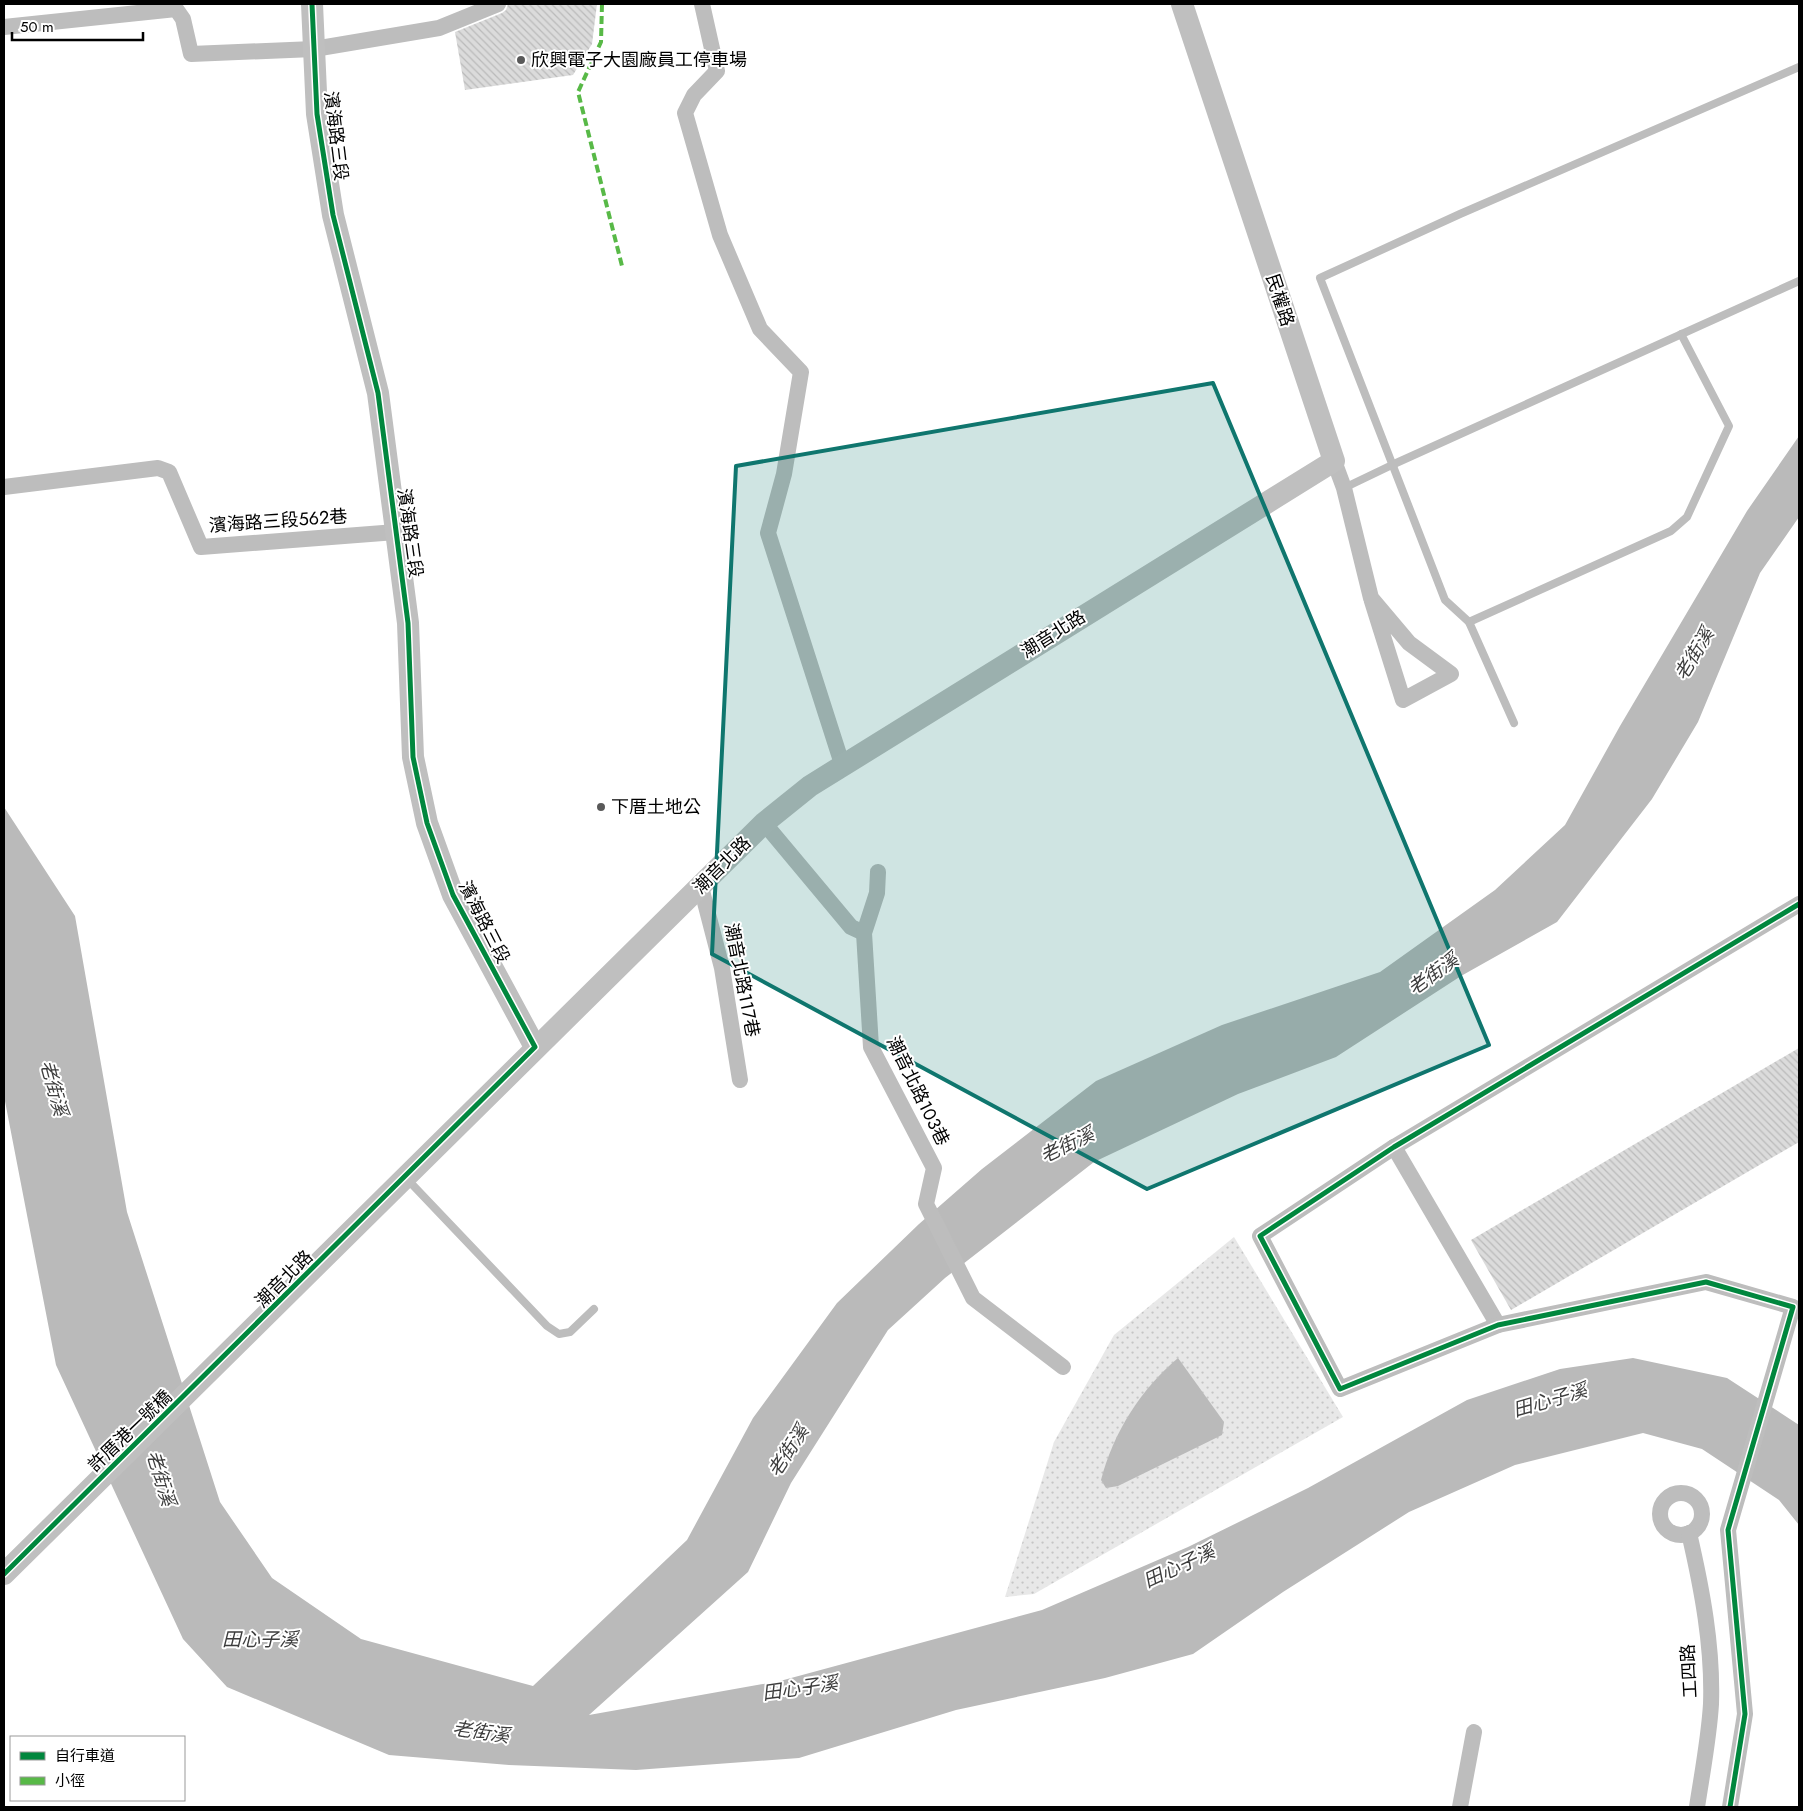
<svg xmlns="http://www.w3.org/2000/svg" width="1803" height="1811" viewBox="0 0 1803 1811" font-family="Jost,'Noto Sans TC',sans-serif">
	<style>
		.green { fill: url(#green-dots) }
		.water { fill: #bababa }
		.building { fill: url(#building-back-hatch) }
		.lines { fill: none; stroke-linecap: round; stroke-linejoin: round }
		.lane { stroke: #bdbdbd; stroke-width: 8 }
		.street { stroke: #bdbdbd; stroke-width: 16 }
		.secondary { stroke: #bfbfbf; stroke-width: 22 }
		.quiet { stroke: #58b947; stroke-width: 4; stroke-dasharray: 8 4; stroke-linecap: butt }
		.cycleway-casing { stroke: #fff; stroke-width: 8 }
		.cycleway { stroke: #00873e; stroke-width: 5 }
		.marked { fill: #0f766e; fill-opacity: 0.2; stroke: #0f766e; stroke-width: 4; stroke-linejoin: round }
		.poi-dot { fill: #595959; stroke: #fff; stroke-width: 2 }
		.labels { text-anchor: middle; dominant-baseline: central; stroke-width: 4; stroke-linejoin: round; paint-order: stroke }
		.poi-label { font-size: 18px; fill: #000; stroke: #fff; text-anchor: start }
		.street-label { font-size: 18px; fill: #000; stroke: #fff }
		.water-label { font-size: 19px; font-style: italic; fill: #3d3d3d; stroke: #fff }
	</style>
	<defs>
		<pattern id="green-dots" width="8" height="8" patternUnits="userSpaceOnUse" patternTransform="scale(1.25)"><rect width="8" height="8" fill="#e8e8e8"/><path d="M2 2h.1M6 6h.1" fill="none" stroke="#c5c5c5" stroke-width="1.8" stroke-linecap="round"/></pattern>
		<pattern id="building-back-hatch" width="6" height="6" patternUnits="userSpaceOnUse" patternTransform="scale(1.25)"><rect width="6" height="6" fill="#dbdbdb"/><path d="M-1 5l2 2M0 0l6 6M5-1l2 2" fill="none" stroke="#bababa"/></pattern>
	</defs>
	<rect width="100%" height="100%" fill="#fff"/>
	<path class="green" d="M 1234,1237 L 1343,1417 L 1034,1594 L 1005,1597 L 1054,1442 L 1114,1335 Z"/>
	<g class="water">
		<path d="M 1799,436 L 1799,517 L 1760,573 L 1698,722 L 1652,799 L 1557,922 L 1461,976 L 1336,1057 L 1238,1094 L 1094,1162 L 945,1278 L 888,1330 L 791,1483 L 748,1572 L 589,1715 L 780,1681 L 1042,1610 L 1188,1547 L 1308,1488 L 1467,1400 L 1560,1369 L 1633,1358 L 1727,1378 L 1799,1425 L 1799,1525 L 1779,1500 L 1702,1449 L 1643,1433 L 1515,1465 L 1409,1512 L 1283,1592 L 1193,1654 L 1105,1678 L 956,1710 L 799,1758 L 636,1770 L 509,1765 L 389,1755 L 227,1687 L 183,1639 L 56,1365 L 4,1096 L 4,807 L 75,916 L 127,1212 L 220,1502 L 272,1578 L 361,1639 L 533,1686 L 687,1540 L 753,1418 L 837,1303 L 919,1224 L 982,1169 L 1096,1081 L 1222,1025 L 1380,972 L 1495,890 L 1565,825 L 1620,726 L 1747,511 Z"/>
		<path d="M 1178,1358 L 1224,1422 L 1222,1435 L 1118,1486 L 1106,1488 L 1101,1480 C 1113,1433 1141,1389 1178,1358 Z"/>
	</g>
	<g class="building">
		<path d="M 508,4 L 597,4 L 592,44 L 573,75 L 465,90 L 455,32 L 502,13 L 506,10 Z"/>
		<path d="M 1799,1048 L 1799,1142 L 1511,1310 L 1471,1240 Z"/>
	</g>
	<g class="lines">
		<g class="lane">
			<path d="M 1344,488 L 1394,464 L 1799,281"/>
			<path d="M 1469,622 L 1671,531 L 1687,517 L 1729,426 L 1681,334"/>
			<path d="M 1514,723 L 1469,622 L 1445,600 L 1320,278 L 1460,214 L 1799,67"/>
			<path d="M 407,1179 L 547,1326 L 559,1334 L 570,1332 L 594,1309"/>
		</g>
		<g class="street">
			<path d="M 702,4 L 717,71 L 694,95 L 685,113 L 720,235 L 760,329 L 801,372 L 784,474 L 768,533 L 843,767"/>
			<path d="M 4,27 L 176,9 L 183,19 L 191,54 L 314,49 L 439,28 L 498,4"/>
			<path d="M 1334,461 L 1344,488 L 1371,598 L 1403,700 L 1451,674 L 1409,643 L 1371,598"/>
			<path d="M 4,487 L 158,468 L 169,472 L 201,547 L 396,532"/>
			<path d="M 764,823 L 851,927 L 864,933"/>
			<path d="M 878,872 L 877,893 L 864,933 L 871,1047 L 934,1168 L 926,1204 L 973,1298 L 1063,1367"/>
			<path d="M 701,887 L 722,968 L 740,1080"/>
			<path d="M 1394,1147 L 1498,1325"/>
			<circle cx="1681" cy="1514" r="21"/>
			<path d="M 1689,1533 C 1702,1589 1713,1647 1711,1704 C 1709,1738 1702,1774 1697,1807"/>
			<path d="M 1460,1807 L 1474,1732"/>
			<path d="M 1730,1807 L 1745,1714 L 1728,1530 L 1793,1307 L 1706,1282 L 1498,1325 L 1340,1389 L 1260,1236 L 1394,1147 L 1799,904"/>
		</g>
		<g class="secondary">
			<path d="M 312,4 L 317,114 L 333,215 L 378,393 L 408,623 L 413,757 L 427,823 L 453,895 L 535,1047"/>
			<path d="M 4,1574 L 764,823 L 810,786 L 1334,461 L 1182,4"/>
		</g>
		<path class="quiet" d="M 602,4 L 601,42 L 578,92 L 622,266"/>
		<g class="cycleway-casing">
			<g id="cycleway">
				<path d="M 4,1574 L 535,1047 L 453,895 L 427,823 L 413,757 L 408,623 L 378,393 L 333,215 L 317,114 L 312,4"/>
				<path d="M 1730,1807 L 1745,1714 L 1728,1530 L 1793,1307 L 1706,1282 L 1498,1325 L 1340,1389 L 1260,1236 L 1394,1147 L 1799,904"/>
			</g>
		</g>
		<use href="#cycleway" class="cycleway"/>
	</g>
	<path class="marked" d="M 1213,383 L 1489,1045 L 1147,1189 L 712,954 L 736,466 Z"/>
	<g class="poi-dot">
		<circle cx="521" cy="60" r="5"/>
		<circle cx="601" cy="807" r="5"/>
	</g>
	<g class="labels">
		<g class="poi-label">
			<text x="531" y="60">欣興電子大園廠員工停車場</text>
			<text x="611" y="807">下厝土地公</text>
		</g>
		<g class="street-label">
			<text transform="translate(336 136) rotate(83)">濱海路三段</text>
			<text transform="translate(1280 300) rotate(72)">民權路</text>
			<text transform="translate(278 521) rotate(-4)">濱海路三段562巷</text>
			<text transform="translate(410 533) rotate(82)">濱海路三段</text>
			<text transform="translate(1053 634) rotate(-32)">潮音北路</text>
			<text transform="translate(722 865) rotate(-45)">潮音北路</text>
			<text transform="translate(484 922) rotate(63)">濱海路三段</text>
			<text transform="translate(742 980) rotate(79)">潮音北路117巷</text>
			<text transform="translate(918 1091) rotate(64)">潮音北路103巷</text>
			<text transform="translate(284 1279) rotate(-45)">潮音北路</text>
			<text transform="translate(130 1431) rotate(-44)">許厝港一號橋</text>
			<text transform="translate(1689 1671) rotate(-93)">工四路</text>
		</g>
		<g class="water-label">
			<text transform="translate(1694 654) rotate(-59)">老街溪</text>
			<text transform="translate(1433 974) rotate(-36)">老街溪</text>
			<text transform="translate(54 1088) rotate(75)">老街溪</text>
			<text transform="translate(1067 1145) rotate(-26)">老街溪</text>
			<text transform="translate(1550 1400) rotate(-16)">田心子溪</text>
			<text transform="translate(788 1451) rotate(-57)">老街溪</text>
			<text transform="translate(161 1478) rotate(73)">老街溪</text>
			<text transform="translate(1179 1566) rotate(-25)">田心子溪</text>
			<text x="260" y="1639">田心子溪</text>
			<text transform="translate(800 1688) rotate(-8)">田心子溪</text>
			<text transform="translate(481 1732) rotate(8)">老街溪</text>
		</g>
	</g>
	<rect width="1803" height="1811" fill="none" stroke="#000000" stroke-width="10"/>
	<rect x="10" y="1736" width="175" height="65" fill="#ffffff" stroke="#999999"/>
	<rect x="20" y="1752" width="25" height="8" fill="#00873e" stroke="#999999"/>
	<text x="55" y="1761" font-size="15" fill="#000000">自行車道</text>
	<rect x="20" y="1777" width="25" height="8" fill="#58b947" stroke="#999999"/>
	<text x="55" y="1786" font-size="15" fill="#000000">小徑</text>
	<path d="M12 32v8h131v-8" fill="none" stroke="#000000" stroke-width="2.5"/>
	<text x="20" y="32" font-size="15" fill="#000000" stroke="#ffffff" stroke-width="4" paint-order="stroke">50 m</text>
</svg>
